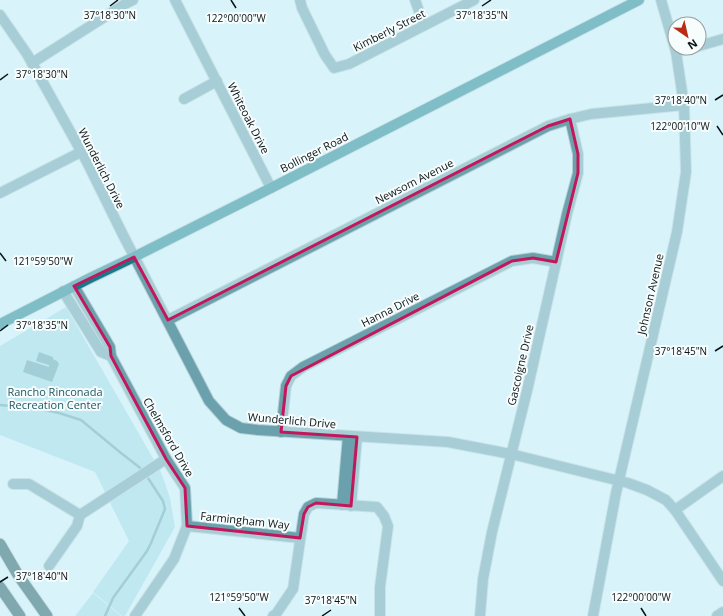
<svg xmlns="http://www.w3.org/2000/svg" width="723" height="616" viewBox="0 0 723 616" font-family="'Open Sans',sans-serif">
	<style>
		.green { fill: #a2dae6 }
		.water { fill: #5ea1ae }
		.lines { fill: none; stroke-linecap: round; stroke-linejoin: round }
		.stream { stroke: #5ea1ae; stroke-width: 2.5 }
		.minor-casing { stroke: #b7d0d5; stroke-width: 12 }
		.secondary-casing { stroke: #b7d0d5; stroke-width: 12 }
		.trunk-casing { stroke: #b7d0d5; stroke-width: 13 }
		.minor { stroke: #6ba1ac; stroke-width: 10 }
		.secondary { stroke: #137a8b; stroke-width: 10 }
		.trunk { stroke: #124c56; stroke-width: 11 }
		.marked { fill: none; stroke: #c2185b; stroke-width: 3; stroke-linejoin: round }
		.ticks { fill: none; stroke: #091315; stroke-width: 1.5 }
		.labels { text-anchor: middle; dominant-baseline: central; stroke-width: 4; stroke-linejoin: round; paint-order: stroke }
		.street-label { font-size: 11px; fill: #091315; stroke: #f7fcfd }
		.park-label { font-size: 11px; fill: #1e5761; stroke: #f7fcfd }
		.ticks-label { font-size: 10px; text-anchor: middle; fill: #091315; stroke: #f7fcfd; stroke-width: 4; stroke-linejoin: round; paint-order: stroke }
	</style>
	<rect width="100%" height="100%" fill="#d8f4fa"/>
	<g class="green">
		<path d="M 66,307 L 161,472 L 170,498 L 175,527 L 125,616 L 122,616 L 93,592 L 129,541 L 95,472 L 0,435 L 0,346 Z"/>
		<path d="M 93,593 L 121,616 L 75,616 Z"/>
	</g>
	<path class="water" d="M 39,352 L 53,357 L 53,359 L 57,361 L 59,364 L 52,382 L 23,372 L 27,360 L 49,367 L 49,365 L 36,361 Z"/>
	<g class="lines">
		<g class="stream">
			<path d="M 0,405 L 36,408 L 59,413 L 81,420 L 121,453 L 139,467 L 143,471"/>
			<path d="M 105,616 L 113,598 L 147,551 L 151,543 L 165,509 L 163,501 L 146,475"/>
		</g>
		<g class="minor-casing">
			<g id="minor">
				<path d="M 175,0 L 271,188"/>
				<path d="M 300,0 L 302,8 L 325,55 L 334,68 L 349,64 L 474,0"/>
				<path d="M 415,0 L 424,25"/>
				<path d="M 0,15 L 27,54 L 76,142 L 87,162 L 123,235 L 209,401 L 226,420 L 241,428 L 258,430 L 448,442 L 511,454 L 628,483 L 647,490 L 666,500 L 675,510 L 723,581"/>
				<path d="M 699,46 L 723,39"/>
				<path d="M 676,52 L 690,48"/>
				<path d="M 32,63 L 125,4 L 133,0"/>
				<path d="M 184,99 L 217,81"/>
				<path d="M 0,193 L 81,152"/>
				<path d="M 74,286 L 110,347 L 111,356 L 166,459 L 185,488 L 187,526 L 174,559 L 135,616"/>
				<path d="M 63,291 L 101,352 L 111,356"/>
				<path d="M 168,320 L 548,126 L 570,119 L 591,114 L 684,105"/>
				<path d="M 281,432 L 286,386 L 291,376 L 303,367 L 512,261 L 533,258 L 556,262"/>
				<path d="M 13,484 L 29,484 L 80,515"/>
				<path d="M 342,505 L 348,436"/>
				<path d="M 351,506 L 357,437"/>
				<path d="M 675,510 L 723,476"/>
				<path d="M 80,515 L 166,459"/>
				<path d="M 187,526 L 300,538"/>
				<path d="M 49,566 L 77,526 L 80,515"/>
				<path d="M 273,616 L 276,614 L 293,589 L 304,514 L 308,507 L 316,503 L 377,507 L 384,516 L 388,526 L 380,587 L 380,616"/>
				<path d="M 480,616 L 483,579 L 492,532 L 527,391 L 567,214 L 578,173 L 578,154 L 570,119"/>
				<path d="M 593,616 L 616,493 L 677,232 L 686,172 L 684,105 L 676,52 L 661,0"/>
				<path d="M 717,616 L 723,612"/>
			</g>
		</g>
		<g class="secondary-casing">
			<path id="secondary" d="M 0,324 L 90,278 L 134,257 L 271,188 L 639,0"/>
		</g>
		<g class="trunk-casing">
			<g id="trunk">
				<path d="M 0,544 L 18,575 L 47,616"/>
				<path d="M 0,587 L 20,616"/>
			</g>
		</g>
		<use href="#minor" class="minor"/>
		<use href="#secondary" class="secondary"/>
		<use href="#trunk" class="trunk"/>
	</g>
	<path d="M0 0H723V616H0ZM 570,119 L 578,154 L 578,173 L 556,262 L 533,258 L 512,261 L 291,376 L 286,386 L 281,432 L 357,437 L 351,506 L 316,503 L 308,507 L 304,514 L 300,538 L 187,526 L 185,488 L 166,459 L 111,356 L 110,347 L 74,286 L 134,257 L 168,320 L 548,126 Z" fill="#d8f4fa" fill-opacity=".55" fill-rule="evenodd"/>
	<path class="marked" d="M 570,119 L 578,154 L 578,173 L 556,262 L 533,258 L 512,261 L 291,376 L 286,386 L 281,432 L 357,437 L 351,506 L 316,503 L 308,507 L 304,514 L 300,538 L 187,526 L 185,488 L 166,459 L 111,356 L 110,347 L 74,286 L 134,257 L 168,320 L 548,126 Z"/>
	<path class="ticks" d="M 231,0 L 236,8M 110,6 L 118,0M 482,6 L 491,0M 0,80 L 8,74M 715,100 L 723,95M 717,126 L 723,135M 0,253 L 6,261M 0,331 L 8,325M 715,351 L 723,346M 0,582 L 8,577M 239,608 L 245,616M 641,608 L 646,616M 322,616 L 331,610"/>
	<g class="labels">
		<g class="street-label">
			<text transform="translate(389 30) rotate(-27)">Kimberly Street</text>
			<text transform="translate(249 118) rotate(63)">Whiteoak Drive</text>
			<text transform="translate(314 152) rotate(-27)">Bollinger Road</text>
			<text transform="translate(102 168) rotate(63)">Wunderlich Drive</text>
			<text transform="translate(414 181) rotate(-27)">Newsom Avenue</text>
			<text transform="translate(650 294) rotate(-77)">Johnson Avenue</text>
			<text transform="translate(390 309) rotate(-27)">Hanna Drive</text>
			<text transform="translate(520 365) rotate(-77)">Gascoigne Drive</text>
			<text transform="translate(292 420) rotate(5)">Wunderlich Drive</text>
			<text transform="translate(169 437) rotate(60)">Chelmsford Drive</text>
			<text transform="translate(245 520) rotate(6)">Farmingham Way</text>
		</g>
		<g class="park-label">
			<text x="55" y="391">Rancho Rinconada<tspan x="55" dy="13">Recreation Center</tspan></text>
		</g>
	</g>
	<g class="ticks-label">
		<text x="110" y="19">37°18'30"N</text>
		<text x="482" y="19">37°18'35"N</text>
		<text x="236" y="22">122°00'00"W</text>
		<text x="42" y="78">37°18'30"N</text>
		<text x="681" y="104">37°18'40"N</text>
		<text x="680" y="130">122°00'10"W</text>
		<text x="43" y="265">121°59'50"W</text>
		<text x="42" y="329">37°18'35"N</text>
		<text x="681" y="355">37°18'45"N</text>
		<text x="42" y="580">37°18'40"N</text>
		<text x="239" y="601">121°59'50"W</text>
		<text x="641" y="601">122°00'00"W</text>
		<text x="331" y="604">37°18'45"N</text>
	</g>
	<g transform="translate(687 36) rotate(146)"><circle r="19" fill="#f7fcfd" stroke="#989fa0"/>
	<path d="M0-3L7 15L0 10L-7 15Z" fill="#b82c15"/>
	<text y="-6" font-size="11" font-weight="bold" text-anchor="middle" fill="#091315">N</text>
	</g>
</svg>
